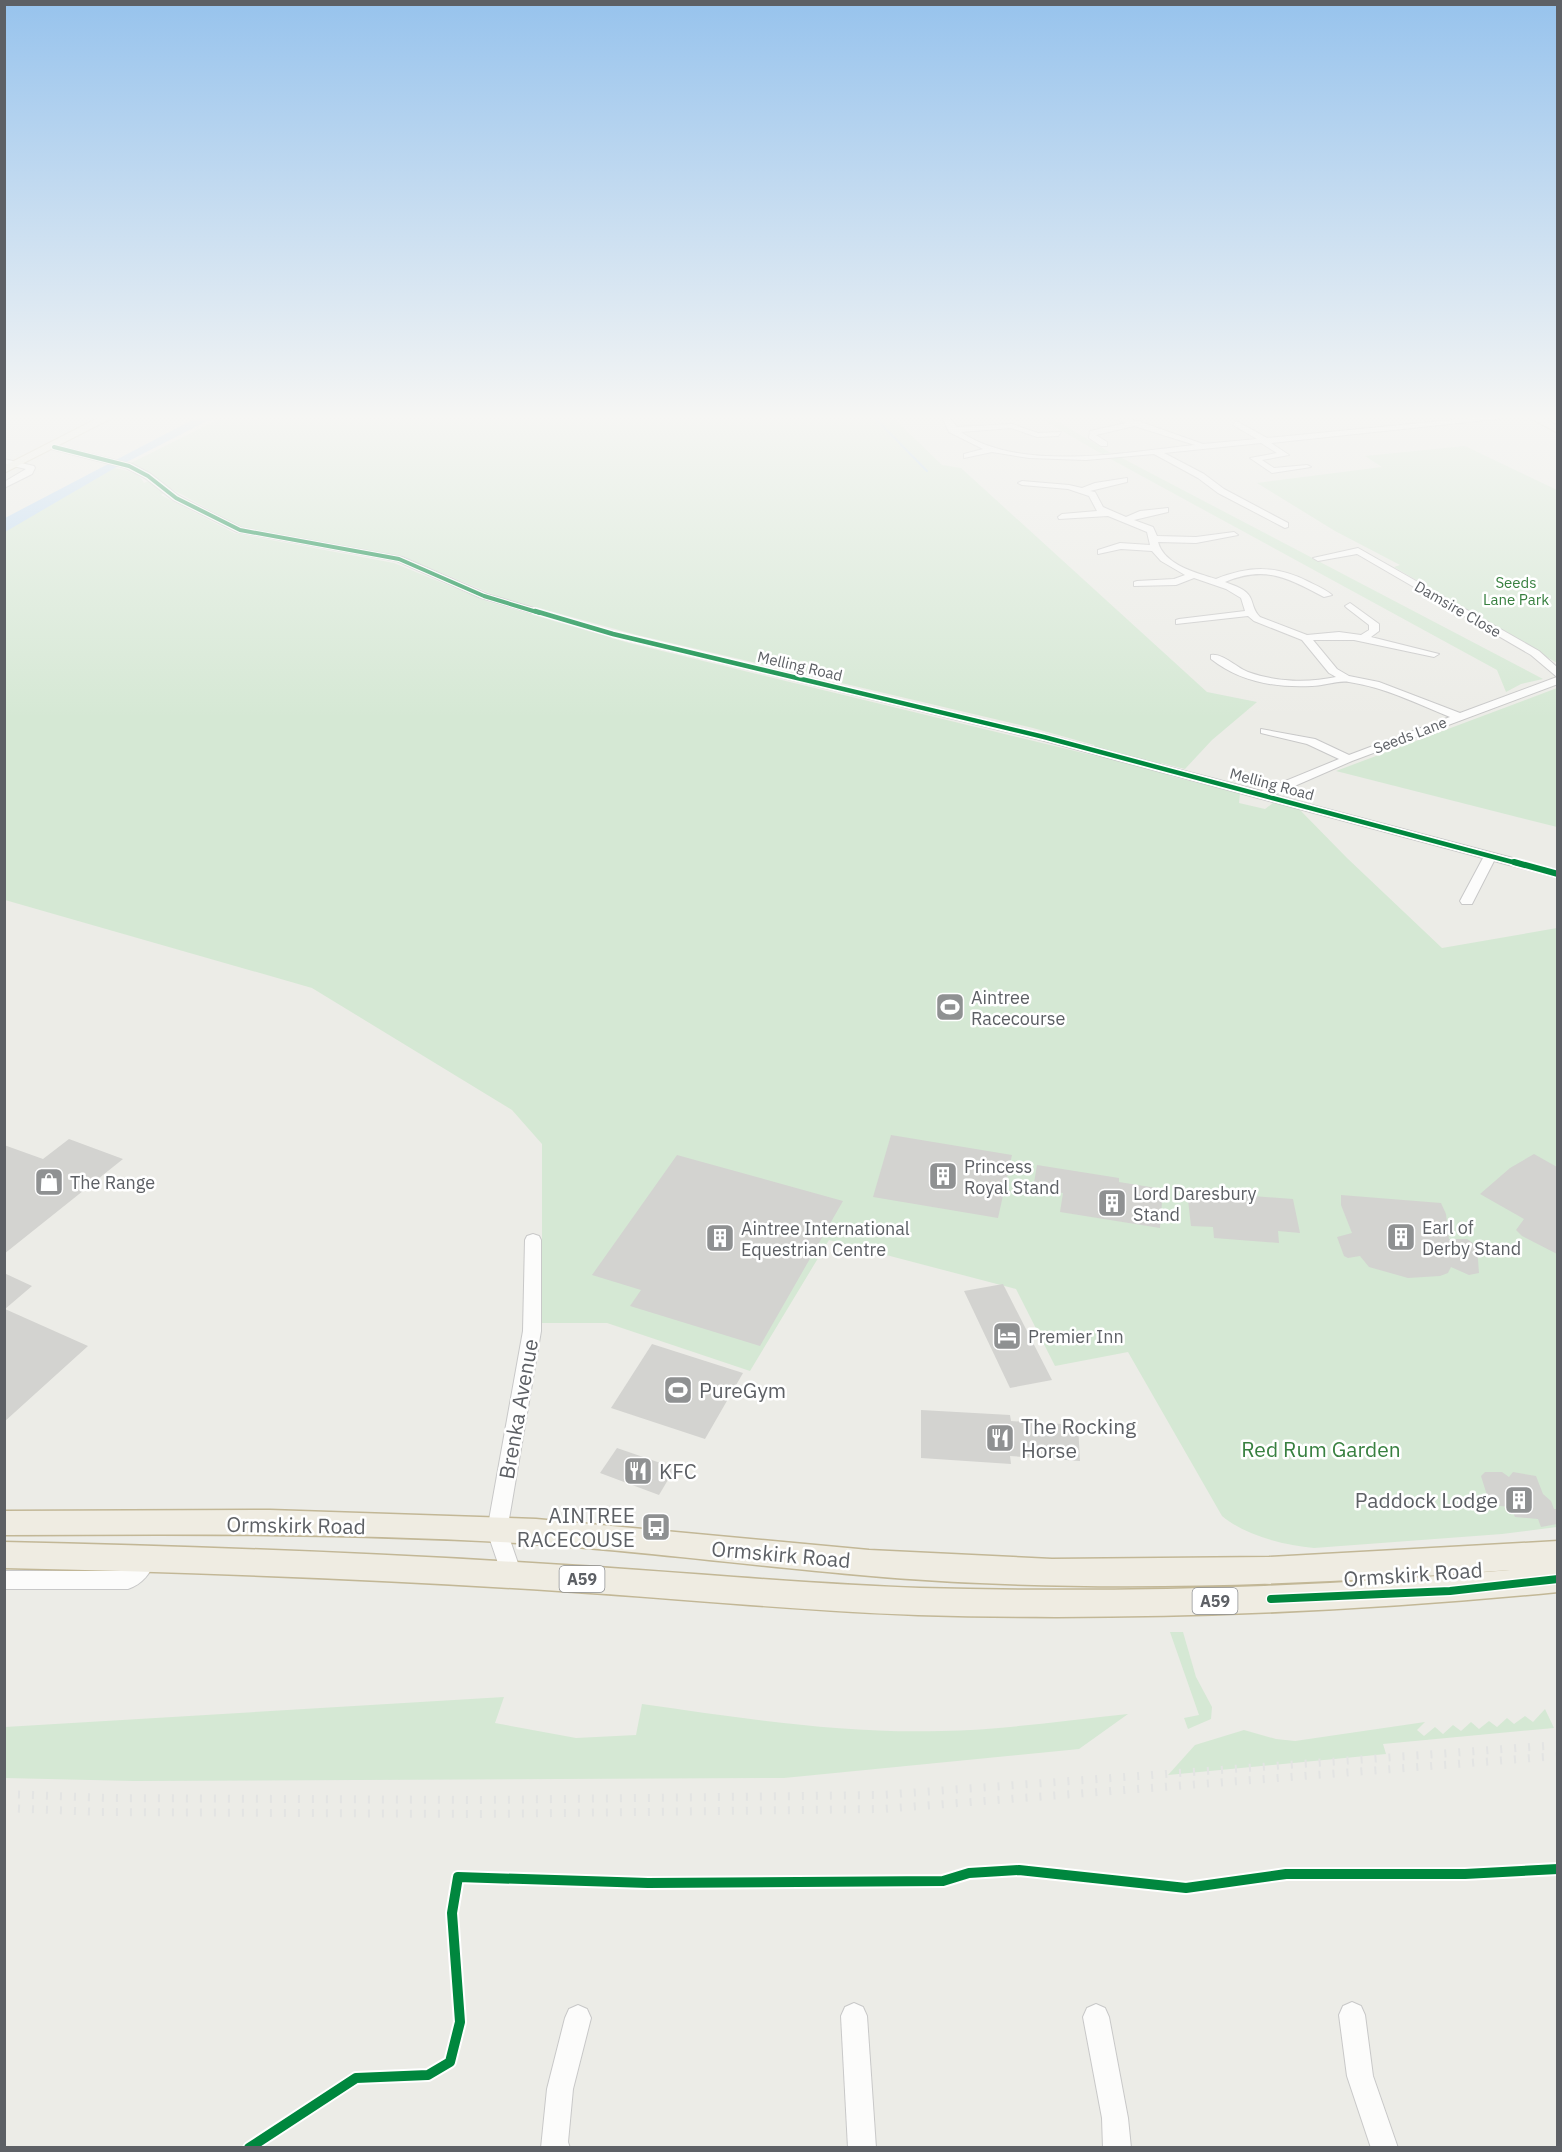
<svg xmlns="http://www.w3.org/2000/svg" width="1562" height="2152" viewBox="0 0 1562 2152" font-family="'IBM Plex Sans',sans-serif">
	<style>
		.green { fill: #d5e8d4; fill-rule: evenodd }
		.water { fill: #bddaf5 }
		.lines { fill: none; stroke-linecap: round; stroke-linejoin: round }
		.stream { stroke: #bddaf5; stroke-width: 2 }
		.building { fill: #d3d3d0 }
		.minor-casing { stroke: #c8c8c8; stroke-width: 2 }
		.major-casing { stroke: #d3cdb6; stroke-width: 2 }
		.highway-casing { stroke: #c2b796; stroke-width: 3 }
		.minor { fill: #fcfcfb; fill-rule: evenodd }
		.major { fill: #f2f1e8; fill-rule: evenodd }
		.highway { fill: #efece2; fill-rule: evenodd }
		.rail { stroke: #e3e4e3; stroke-width: 8; stroke-dasharray: 2 12; stroke-linecap: butt }
		.cycleway-far4-casing { stroke: #fff; stroke-width: 6 }
		.cycleway-far3-casing { stroke: #fff; stroke-width: 8 }
		.cycleway-far2-casing { stroke: #fff; stroke-width: 10 }
		.cycleway-far1-casing { stroke: #fff; stroke-width: 11 }
		.cycleway-casing { stroke: #fff; stroke-width: 14 }
		.cycleway-far4 { stroke: #00873e; stroke-width: 4 }
		.cycleway-far3 { stroke: #00873e; stroke-width: 4.5 }
		.cycleway-far2 { stroke: #00873e; stroke-width: 6 }
		.cycleway-far1 { stroke: #00873e; stroke-width: 8 }
		.cycleway { stroke: #00873e; stroke-width: 10 }
		.labels { text-anchor: middle; dominant-baseline: central; stroke-width: 5; stroke-linejoin: round; paint-order: stroke }
		.far-park-label { font-size: 15px; fill: #388040; stroke: #fff }
		.far-street-label { font-size: 15px; fill: #5d6065; stroke: #fff }
		.shield { fill: #fff; stroke: #8e9093; stroke-width: 1.5 }
		.shield-label { font-size: 16px; font-weight: bold; fill: #5d6065 }
		.poi-label { font-size: 18px; fill: #5d6065; stroke: #fff; text-anchor: start }
		.near-poi-label { font-size: 21px; fill: #5d6065; stroke: #fff; text-anchor: start }
		.near-street-label { font-size: 21px; fill: #5d6065; stroke: #fff }
		.near-park-label { font-size: 21px; fill: #388040; stroke: #fff }
	</style>
	<rect width="100%" height="100%" fill="#ecece7"/>
	<g class="green">
		<path d="M 223,417 L 892,417 L 942,465 L 961,468 L 1207,692 L 1257,702 L 1212,740 L 1185,769 L 1161,763 L 1170,776 L 1240,793 L 1239,803 L 1265,809 L 1273,803 L 1299,809 L 1347,858 L 1442,948 L 1557,928 L 1557,1527 L 1502,1534 L 1314,1548 C 1284,1545 1246,1536 1222,1516 L 1128,1352 L 1055,1366 L 1016,1289 L 829,1240 L 750,1371 L 607,1323 L 542,1323 L 542,1144 L 512,1110 L 312,988 L 5,900 L 4,532 L 114,468 C 125,470 139,472 144,483 L 155,478 L 147,472 L 127,465 ZM 170,488 L 242,528 L 282,537 L 401,556 L 499,597 L 637,635 L 1033,728 L 1094,745 L 1100,757 L 629,643 L 489,602 L 394,563 L 234,533 L 161,495 Z"/>
		<path d="M 1038,417 L 1050,417 L 1111,453 L 1102,454 Z"/>
		<path d="M 1465,446 L 1557,490 L 1557,663 L 1394,567 L 1400,565 L 1335,531 L 1257,483 L 1382,467 L 1365,456 Z"/>
		<path d="M 1118,456 L 1543,679 L 1521,684 L 1506,692 L 1497,670 L 1107,457 Z"/>
		<path d="M 1557,688 L 1557,827 L 1336,771 Z"/>
		<path d="M 1170,1632 L 1183,1632 L 1196,1677 L 1212,1707 L 1211,1719 L 1188,1729 L 1184,1718 L 1199,1715 Z"/>
		<path d="M 504,1697 L 495,1723 L 576,1738 L 636,1735 L 642,1704 C 741,1718 841,1734 942,1731 C 1004,1730 1066,1720 1128,1714 L 1079,1749 L 784,1778 L 134,1781 L 5,1778 L 5,1727 Z"/>
		<path d="M 1545,1709 L 1554,1728 L 1383,1744 L 1386,1754 L 1168,1775 L 1195,1745 L 1244,1730 L 1276,1739 L 1295,1741 L 1425,1722 L 1417,1730 L 1424,1736 L 1435,1727 L 1443,1734 L 1453,1725 L 1461,1731 L 1471,1722 L 1479,1729 L 1489,1721 L 1497,1727 L 1507,1718 L 1514,1724 L 1525,1716 L 1533,1722 Z"/>
	</g>
	<path class="water" d="M 198,417 L 215,417 L 113,469 L 5,532 L 5,518 Z"/>
	<g class="lines">
		<path class="stream" d="M 874,417 L 927,471"/>
	</g>
	<g class="building">
		<path d="M 891,1135 L 1012,1155 L 998,1218 L 873,1197 Z"/>
		<path d="M 69,1139 L 123,1159 L 4,1254 L 4,1145 L 43,1159 Z"/>
		<path d="M 1534,1154 L 1557,1167 L 1557,1254 L 1522,1236 L 1516,1230 L 1524,1219 L 1480,1194 L 1510,1168 Z"/>
		<path d="M 677,1155 L 843,1201 L 760,1346 L 630,1306 L 641,1290 L 592,1275 Z"/>
		<path d="M 1037,1165 L 1119,1178 L 1119,1182 L 1163,1189 L 1160,1228 L 1060,1212 L 1063,1193 L 1033,1189 Z"/>
		<path d="M 1187,1191 L 1293,1199 L 1300,1233 L 1278,1231 L 1279,1243 L 1214,1238 L 1213,1227 L 1191,1226 Z"/>
		<path d="M 1341,1195 L 1441,1203 L 1446,1214 L 1449,1239 L 1467,1239 L 1477,1246 L 1479,1273 L 1469,1275 L 1451,1267 L 1448,1273 L 1440,1276 L 1408,1278 L 1369,1267 L 1360,1256 L 1348,1258 L 1344,1256 L 1337,1237 L 1352,1233 L 1341,1205 Z"/>
		<path d="M 4,1273 L 32,1286 L 5,1309 L 88,1346 L 4,1422 Z"/>
		<path d="M 1003,1284 L 1052,1380 L 1010,1388 L 964,1291 Z"/>
		<path d="M 652,1344 L 743,1373 L 705,1439 L 611,1408 Z"/>
		<path d="M 921,1410 L 1010,1415 L 1011,1421 L 1078,1425 L 1080,1461 L 1010,1456 L 1011,1464 L 921,1458 Z"/>
		<path d="M 617,1448 L 675,1468 L 659,1495 L 600,1473 Z"/>
		<path d="M 1485,1472 L 1502,1472 L 1509,1477 L 1513,1472 L 1536,1476 L 1543,1494 L 1551,1501 L 1554,1509 L 1557,1509 L 1557,1524 L 1541,1527 L 1538,1519 L 1515,1517 L 1511,1507 L 1490,1505 L 1481,1476 Z"/>
	</g>
	<g class="lines">
		<g class="minor-casing">
			<g id="minor">
				<path d="M 942,417 L 949,417 L 957,427 L 1012,424 L 1038,433 L 1061,432 L 1058,436 L 1037,437 L 1011,428 L 961,432 C 1021,473 1126,452 1195,445 L 1134,426 L 1096,435 L 1107,442 L 1107,446 L 1101,446 L 1089,438 L 1090,431 L 1126,423 L 1112,417 L 1138,421 L 1203,444 L 1257,439 L 1233,425 L 1236,421 L 1267,438 L 1483,417 L 1515,417 L 1271,443 L 1289,455 L 1262,460 L 1274,468 L 1307,465 L 1311,467 L 1272,473 L 1250,458 L 1277,453 L 1261,443 L 1164,453 L 1204,474 L 1224,489 L 1288,523 L 1288,527 L 1285,528 L 1218,493 L 1198,478 L 1154,454 L 1086,460 L 1029,458 L 992,452 L 964,458 L 964,454 L 983,449 L 949,432 Z"/>
				<path d="M 54,445 L 132,464 L 151,474 L 179,496 L 242,528 L 402,557 L 487,594 L 616,632 L 1044,734 L 1261,791 L 1339,759 L 1307,744 L 1261,733 L 1261,729 L 1315,739 L 1349,755 L 1450,717 C 1418,704 1384,687 1349,682 C 1338,680 1324,686 1312,686 C 1276,688 1240,682 1211,659 L 1211,655 C 1223,653 1237,668 1248,672 C 1276,682 1308,683 1336,677 L 1329,673 L 1302,640 L 1254,621 L 1248,616 L 1176,624 L 1176,620 L 1179,619 L 1245,611 L 1241,598 L 1226,589 L 1194,578 L 1176,585 L 1134,586 L 1134,582 L 1137,581 L 1174,579 L 1185,575 L 1161,561 L 1152,551 L 1121,549 L 1098,554 L 1098,550 L 1120,543 L 1150,545 L 1147,532 L 1108,516 L 1059,519 L 1058,517 L 1062,514 L 1097,511 L 1089,496 L 1068,489 L 1022,485 L 1018,483 L 1022,481 L 1069,485 L 1082,488 L 1095,483 L 1127,478 L 1127,482 L 1090,491 L 1095,492 L 1103,507 L 1126,517 L 1140,511 L 1168,508 L 1168,512 L 1134,520 L 1153,527 L 1157,536 L 1196,537 L 1234,532 L 1238,535 L 1196,543 L 1158,542 C 1164,565 1197,573 1216,579 C 1249,566 1275,565 1307,581 C 1315,585 1325,589 1332,595 L 1324,597 C 1287,578 1266,565 1225,582 C 1235,586 1247,589 1251,599 C 1254,607 1254,611 1260,617 L 1307,635 L 1339,632 L 1361,635 L 1369,630 L 1369,625 L 1347,608 L 1345,606 L 1350,603 L 1379,624 L 1379,631 L 1371,637 L 1439,654 L 1434,657 L 1354,640 L 1313,640 L 1337,669 L 1349,676 L 1379,682 L 1460,713 L 1557,677 L 1531,655 L 1357,554 L 1318,561 L 1313,558 L 1358,548 L 1539,651 L 1558,668 L 1558,684 L 1352,761 L 1274,795 L 1558,870 L 1558,878 L 1494,861 L 1472,904 L 1462,904 L 1460,901 L 1483,858 L 1041,740 L 609,636 L 481,598 L 397,561 L 237,532 L 173,500 L 145,478 L 126,468 L 51,449 L 51,445 Z"/>
				<path d="M 4,459 L 34,466 L 35,468 L 32,474 L 4,488 L 4,482 L 26,469 L 4,464 Z"/>
				<path d="M 533,1234 L 539,1236 L 541,1240 L 541,1331 L 507,1531 L 522,1575 L 519,1581 L 512,1584 L 505,1581 L 502,1575 L 487,1531 L 523,1331 L 525,1240 L 527,1236 Z"/>
				<path d="M 147,1550 L 154,1553 L 157,1559 C 150,1573 143,1584 128,1589 L 4,1589 L 4,1571 L 125,1571 L 140,1553 Z"/>
				<path d="M 1352,2002 L 1361,2006 L 1365,2015 L 1373,2076 L 1398,2148 L 1371,2148 L 1347,2076 L 1339,2015 L 1343,2006 Z"/>
				<path d="M 854,2003 L 863,2007 L 867,2016 L 876,2148 L 848,2148 L 841,2016 L 845,2007 Z"/>
				<path d="M 1096,2004 L 1105,2008 L 1109,2017 L 1128,2118 L 1131,2148 L 1103,2148 L 1102,2118 L 1083,2017 L 1087,2008 Z"/>
				<path d="M 578,2005 L 587,2009 L 591,2018 L 573,2089 L 568,2142 L 570,2148 L 541,2148 L 547,2089 L 565,2018 L 569,2009 Z"/>
			</g>
		</g>
		<g class="major-casing">
			<g id="major">
				<path d="M 100,417 L 114,417 L 4,473 L 4,466 Z"/>
				<path d="M 1528,417 L 1541,417 L 1558,426 L 1558,433 Z"/>
			</g>
		</g>
		<g class="highway-casing">
			<path id="highway" d="M 270,1510 L 536,1519 L 869,1550 L 1052,1559 L 1269,1557 L 1558,1541 L 1558,1592 C 1345,1613 1131,1621 918,1615 C 798,1611 678,1598 559,1591 C 374,1579 189,1572 4,1568 L 4,1542 C 191,1546 378,1553 564,1565 C 683,1572 801,1584 920,1588 C 1116,1593 1314,1588 1510,1570 C 1334,1583 1157,1591 980,1583 C 831,1577 683,1554 535,1544 C 358,1533 181,1534 4,1535 L 4,1511 Z"/>
		</g>
		<use href="#minor" class="minor"/>
		<use href="#major" class="major"/>
		<use href="#highway" class="highway"/>
		<g class="rail">
			<path d="M 4,1794 L 106,1798 L 482,1800 L 881,1795 L 1558,1745"/>
			<path d="M 4,1808 L 101,1812 L 480,1814 L 882,1809 L 1558,1756"/>
		</g>
		<g class="cycleway-far4-casing">
			<path id="cycleway-far4" d="M 54,447 L 129,466 L 148,476 L 176,498 L 240,530 L 399,559 L 484,596 L 540,613"/>
		</g>
		<g class="cycleway-far3-casing">
			<path id="cycleway-far3" d="M 535,611 L 613,634 L 1044,737 L 1520,864"/>
		</g>
		<g class="cycleway-far2-casing">
			<path id="cycleway-far2" d="M 1514,862 L 1558,874"/>
		</g>
		<g class="cycleway-far1-casing">
			<path id="cycleway-far1" d="M 1271,1599 L 1450,1591 L 1558,1579"/>
		</g>
		<g class="cycleway-casing">
			<path id="cycleway" d="M 249,2148 L 356,2078 L 428,2075 L 450,2062 L 460,2022 L 452,1913 L 458,1877 L 648,1883 L 943,1881 L 969,1873 L 1019,1870 L 1186,1888 L 1286,1874 L 1465,1874 L 1558,1869"/>
		</g>
		<use href="#cycleway-far4" class="cycleway-far4"/>
		<use href="#cycleway-far3" class="cycleway-far3"/>
		<use href="#cycleway-far2" class="cycleway-far2"/>
		<use href="#cycleway-far1" class="cycleway-far1"/>
		<use href="#cycleway" class="cycleway"/>
	</g>
	<linearGradient id="sky" x2="0" y2="1"><stop stop-color="#97c3ed"/><stop offset="0.58" stop-color="#f6f6f4"/><stop offset="1" stop-color="#f6f6f4" stop-opacity="0"/></linearGradient>
	<rect width="1562" height="719" fill="url(#sky)"/>
	<defs>
		<g id="stadium-square" transform="scale(1.5)"><rect x="-9" y="-9" width="18" height="18" rx="4" fill="#8f9192" stroke="#fff"/><path d="M0-5a6.5 5 0 1 0 0 10a6.5 5 0 1 0 0-10ZM-3.5-1.8h7v3.6h-7Z" fill="#fff"/></g>
		<g id="building-square" transform="scale(1.5)"><rect x="-9" y="-9" width="18" height="18" rx="4" fill="#8f9192" stroke="#fff"/><path d="M-4-6H4V6H1V3H-1V6H-4ZM-2.5-4.3h1.7v1.8h-1.7ZM.8-4.3h1.7v1.8H.8ZM-2.5-1h1.7V.8h-1.7ZM.8-1h1.7V.8H.8Z" fill="#fff"/></g>
		<g id="shop-square" transform="scale(1.5)"><rect x="-9" y="-9" width="18" height="18" rx="4" fill="#8f9192" stroke="#fff"/><path d="M-5-2.5h2.3a2.7 3.5 0 0 1 5.4 0H5L5.5 6h-11ZM-1.5-2.5h3a1.5 2.3 0 0 0-3 0Z" fill="#fff"/></g>
		<g id="hotel-square" transform="scale(1.5)"><rect x="-9" y="-9" width="18" height="18" rx="4" fill="#8f9192" stroke="#fff"/><path d="M-6-4.5h1.5V1H6V5H4.5V3h-9V5H-6ZM-4 0a1.8 1.8 0 1 1 3.6 0ZM.5 0V-2.5h3Q6-2.5 6 0Z" fill="#fff"/></g>
		<g id="restaurant-square" transform="scale(1.5)"><rect x="-9" y="-9" width="18" height="18" rx="4" fill="#8f9192" stroke="#fff"/><path d="M-5-6h1v4h1v-4h1v4h1v-4h1v5L-1.5 .5V6h-2V.5L-5-1ZM5-6V6H3V1.5H1.5Q1.5-4 5-6Z" fill="#fff"/></g>
		<g id="bus-square" transform="scale(1.5)"><rect x="-9" y="-9" width="18" height="18" rx="4" fill="#8f9192" stroke="#fff"/><path d="M-5-6H5V4H4V6H2V4H-2V6H-4V4H-5ZM-3.5-4V0h7V-4ZM-3.5 1.2v1.5H-2V1.2ZM2 1.2v1.5H3.5V1.2Z" fill="#fff"/></g>
	</defs>
	<g fill-rule="evenodd">
		<use href="#stadium-square" x="950" y="1007"/>
		<use href="#building-square" x="943" y="1176"/>
		<use href="#shop-square" x="49" y="1182"/>
		<use href="#building-square" x="1112" y="1203"/>
		<use href="#building-square" x="1401" y="1237"/>
		<use href="#building-square" x="720" y="1238"/>
		<use href="#hotel-square" x="1007" y="1336"/>
		<use href="#stadium-square" x="678" y="1390"/>
		<use href="#restaurant-square" x="1000" y="1438"/>
		<use href="#restaurant-square" x="638" y="1471"/>
		<use href="#building-square" x="1519" y="1500"/>
		<use href="#bus-square" x="656" y="1527"/>
	</g>
	<g class="labels">
		<g class="far-park-label">
			<text x="1516" y="582">Seeds<tspan x="1516" dy="17">Lane Park</tspan></text>
		</g>
		<g class="far-street-label">
			<text transform="translate(1458 609) rotate(30)">Damsire Close</text>
			<text transform="translate(800 666) rotate(13)">Melling Road</text>
			<text transform="translate(1410 735) rotate(-21)">Seeds Lane</text>
			<text transform="translate(1272 784) rotate(15)">Melling Road</text>
		</g>
		<g class="shield">
			<rect x="559.5" y="1566" width="45" height="26" rx="4.5"/>
			<rect x="1192.5" y="1588" width="45" height="26" rx="4.5"/>
		</g>
		<g class="shield-label">
			<text x="582" y="1579">A59</text>
			<text x="1215" y="1601">A59</text>
		</g>
		<g class="poi-label">
			<text x="971" y="997">Aintree<tspan x="971" dy="21">Racecourse</tspan></text>
			<text x="964" y="1166">Princess<tspan x="964" dy="21">Royal Stand</tspan></text>
			<text x="70" y="1182">The Range</text>
			<text x="1133" y="1193">Lord Daresbury<tspan x="1133" dy="21">Stand</tspan></text>
			<text x="1422" y="1227">Earl of<tspan x="1422" dy="21">Derby Stand</tspan></text>
			<text x="741" y="1228">Aintree International<tspan x="741" dy="21">Equestrian Centre</tspan></text>
			<text x="1028" y="1336">Premier Inn</text>
		</g>
		<g class="near-poi-label">
			<text x="699" y="1390">PureGym</text>
			<text x="1021" y="1426">The Rocking<tspan x="1021" dy="24">Horse</tspan></text>
			<text x="659" y="1471">KFC</text>
			<text x="1498" y="1500" text-anchor="end">Paddock Lodge</text>
			<text x="635" y="1515" text-anchor="end">AINTREE<tspan x="635" dy="24">RACECOUSE</tspan></text>
		</g>
		<g class="near-street-label">
			<text transform="translate(518 1409) rotate(-80)">Brenka Avenue</text>
			<text transform="translate(296 1525) rotate(1)">Ormskirk Road</text>
			<text transform="translate(781 1554) rotate(5)">Ormskirk Road</text>
			<text transform="translate(1413 1574) rotate(-4)">Ormskirk Road</text>
		</g>
		<g class="near-park-label">
			<text x="1321" y="1449">Red Rum Garden</text>
		</g>
	</g>
	<rect width="1562" height="2152" fill="none" stroke="#5d6065" stroke-width="12"/>
</svg>
